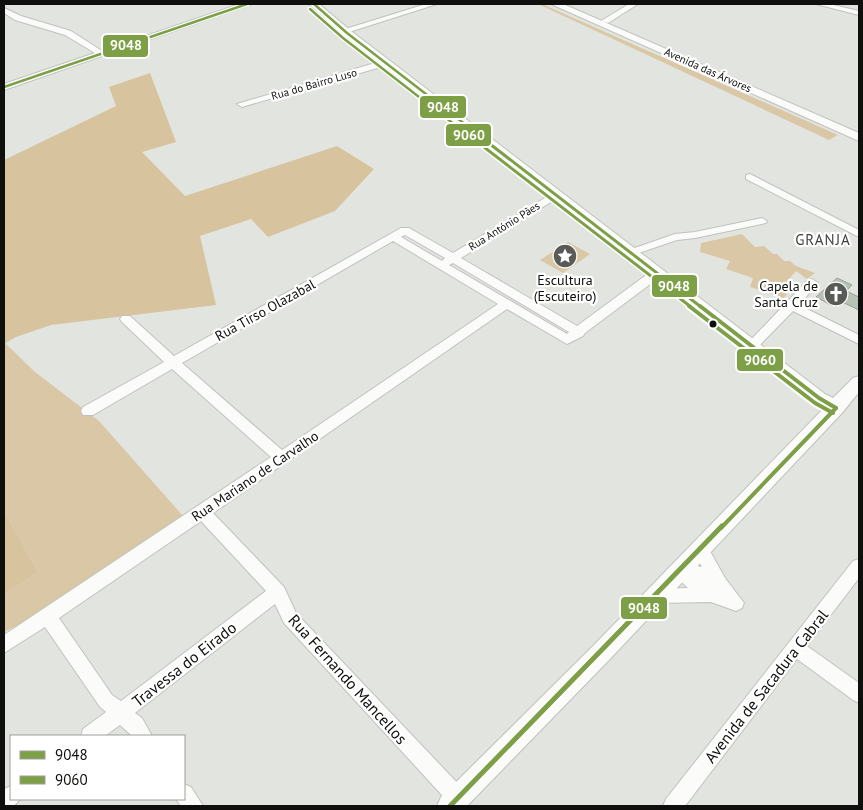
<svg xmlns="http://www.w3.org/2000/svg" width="863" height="810" viewBox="0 0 863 810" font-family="'PT Sans',sans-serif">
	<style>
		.green { fill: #dac7a5 }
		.forest { fill: #d7c39e }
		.building { fill: #b7c2b6; stroke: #9a9e99 }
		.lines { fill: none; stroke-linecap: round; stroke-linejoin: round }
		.minor-casing { stroke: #bfc2bd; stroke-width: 2 }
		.major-casing { stroke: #bfc2bd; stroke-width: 2 }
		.minor { fill: #fbfbfa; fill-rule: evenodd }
		.major { fill: #fbfbfa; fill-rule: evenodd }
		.bus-1-far3-casing { stroke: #fff; stroke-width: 5 }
		.bus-1-far2-casing { stroke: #fff; stroke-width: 6 }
		.bus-1-far1-casing { stroke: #fff; stroke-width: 8 }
		.bus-1-casing { stroke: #fff; stroke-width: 9 }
		.bus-2-far2-casing { stroke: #fff; stroke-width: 5 }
		.bus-2-far1-casing { stroke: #fff; stroke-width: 6 }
		.bus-2-casing { stroke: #fff; stroke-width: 8 }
		.bus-1-far3 { stroke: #7da047; stroke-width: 2.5 }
		.bus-1-far2 { stroke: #7da047; stroke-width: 3 }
		.bus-1-far1 { stroke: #7da047; stroke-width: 4 }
		.bus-1 { stroke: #7da047; stroke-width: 5 }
		.bus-2-far2 { stroke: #7da047; stroke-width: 2.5 }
		.bus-2-far1 { stroke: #7da047; stroke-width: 3 }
		.bus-2 { stroke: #7da047; stroke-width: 4 }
		.bus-dot { fill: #0f100d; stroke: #fff; stroke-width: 2 }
		.labels { text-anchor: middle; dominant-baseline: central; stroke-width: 4.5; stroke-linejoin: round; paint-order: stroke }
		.far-street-label { font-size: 11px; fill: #0f100d; stroke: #fff }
		.poi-label { font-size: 14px; fill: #0f100d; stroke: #fff }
		.street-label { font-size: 14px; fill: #0f100d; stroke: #fff }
		.neighbourhood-label { font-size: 15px; letter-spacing: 1px; fill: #40433b; stroke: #fff }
		.near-street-label { font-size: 16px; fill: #0f100d; stroke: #fff }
		.line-badge { stroke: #fff; stroke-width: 2 }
		.badge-label { font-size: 14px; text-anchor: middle; font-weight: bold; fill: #fff }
	</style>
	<rect width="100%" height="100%" fill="#e2e5df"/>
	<g class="green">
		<path d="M 538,4 L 542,4 L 838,135 L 829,140 Z"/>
		<path d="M 742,234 L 755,247 L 764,246 L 773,254 L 777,254 L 784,261 L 790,261 L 796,266 L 815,273 L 807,279 L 796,271 L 781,289 L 787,294 L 784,298 L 750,287 L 753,278 L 726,269 L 730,261 L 700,252 L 701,243 Z"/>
		<path d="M 568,242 L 590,254 L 563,273 L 540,260 Z"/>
		<path d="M 5,343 L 35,372 L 99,421 L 183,516 L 38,615 L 4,632 L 4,595 L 38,572 L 4,511 Z"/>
	</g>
	<g class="forest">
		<path d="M 150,73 L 176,142 L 142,152 L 185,196 L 337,146 L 374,169 L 335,211 L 268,237 L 251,219 L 200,236 L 216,305 L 51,325 L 16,337 L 4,344 L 4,160 L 116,106 L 109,87 Z"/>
		<path d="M 4,511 L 38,572 L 4,595 Z"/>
	</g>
	<path class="building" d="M 837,278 L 852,285 L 846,291 L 859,297 L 859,310 L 838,300 L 831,305 L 816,297 Z"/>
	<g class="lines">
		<g class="minor-casing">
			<g id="minor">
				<path d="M 240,4 L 251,4 L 4,90 L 4,84 L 95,53 L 65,35 L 15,20 L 4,13 L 4,8 L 21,16 L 71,31 L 102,51 Z"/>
				<path d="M 426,4 L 437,4 L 346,33 L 339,31 Z"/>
				<path d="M 629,4 L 638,4 L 608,23 L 601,21 Z"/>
				<path d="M 816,4 L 829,4 L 859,11 L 859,15 Z"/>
				<path d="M 385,60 L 388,61 L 388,65 L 245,106 L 242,107 L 237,104 Z"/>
				<path d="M 750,174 L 859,230 L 859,237 L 746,179 L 746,175 Z"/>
				<path d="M 555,192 L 559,193 L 560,195 L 559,197 L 461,258 L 577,326 L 653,270 L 661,270 L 663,273 L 661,276 L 585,333 L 583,336 L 567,344 L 507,309 L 213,513 L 284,587 L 296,613 L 465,791 L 468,798 L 465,805 L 451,805 L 284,623 L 275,604 L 135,713 L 142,718 L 152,736 L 132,736 L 120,725 L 105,736 L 81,736 L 83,729 L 106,712 L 100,707 L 45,627 L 4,653 L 4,635 L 271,457 L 172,369 L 93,415 L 83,415 L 81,411 L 83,407 L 164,362 L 122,322 L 120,319 L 122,316 L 130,316 L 174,356 L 401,228 L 409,228 L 453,253 ZM 405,235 L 445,258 L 442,261 L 401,237 ZM 393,241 L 498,304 L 282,450 L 182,363 ZM 453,263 L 569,332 L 567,334 L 449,265 ZM 201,521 L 266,591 L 121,701 L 112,695 L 59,618 Z"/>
				<path d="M 762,218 L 767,221 L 766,223 L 695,238 L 677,240 L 630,256 L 624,253 L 626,251 L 675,234 L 695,232 Z"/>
				<path d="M 812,279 L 818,283 L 799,305 L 859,335 L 859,344 L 793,311 L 756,349 L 746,349 L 745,346 L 808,280 Z"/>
				<path d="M 700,542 L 706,544 L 725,578 L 744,603 L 742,608 L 736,611 L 711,602 L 656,603 L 650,601 L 648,596 L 650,591 L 656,589 L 688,588 L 674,575 L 672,570 L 674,565 L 680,563 L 702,567 L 692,549 L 694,544 Z"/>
				<path d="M 859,559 L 859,578 L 807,646 L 859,683 L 859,703 L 853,700 L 797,659 L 685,806 L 663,806 L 666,799 L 853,561 Z"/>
				<path d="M 184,784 L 191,787 L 203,806 L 181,806 L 176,799 L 184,799 Z"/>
				<path d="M 11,786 L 11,799 L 20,799 L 14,806 L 4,806 L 4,789 Z"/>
			</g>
		</g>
		<g class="major-casing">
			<g id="major">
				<path d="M 309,4 L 319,4 L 351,31 L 825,394 L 833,398 L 853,378 L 859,376 L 859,392 L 842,413 L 610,659 L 467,806 L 437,806 L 441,797 L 594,645 L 823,409 L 343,35 Z"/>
				<path d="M 551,4 L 563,4 L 859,133 L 859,141 Z"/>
			</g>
		</g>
		<use href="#minor" class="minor"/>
		<use href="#major" class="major"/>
		<g class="bus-1-far3-casing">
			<g id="bus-1-far3">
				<path d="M 314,4 L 347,33 L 479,135"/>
				<path d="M 4,87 L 247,4"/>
			</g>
		</g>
		<g class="bus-1-far2-casing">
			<path id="bus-1-far2" d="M 477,134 L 701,307"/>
		</g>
		<g class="bus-1-far1-casing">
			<g id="bus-1-far1">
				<path d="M 700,306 L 819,398 L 836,408"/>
				<path d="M 721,528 L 836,408"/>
			</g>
		</g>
		<g class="bus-1-casing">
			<path id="bus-1" d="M 450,806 L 722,526"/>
		</g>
		<g class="bus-2-far2-casing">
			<path id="bus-2-far2" d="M 310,9 L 343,38 L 468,135"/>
		</g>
		<g class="bus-2-far1-casing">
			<path id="bus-2-far1" d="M 467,134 L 691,307"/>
		</g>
		<g class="bus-2-casing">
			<path id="bus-2" d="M 689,306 L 815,403 L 833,413"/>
		</g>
		<use href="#bus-1-far3" class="bus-1-far3"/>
		<use href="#bus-1-far2" class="bus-1-far2"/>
		<use href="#bus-1-far1" class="bus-1-far1"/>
		<use href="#bus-1" class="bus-1"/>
		<use href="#bus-2-far2" class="bus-2-far2"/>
		<use href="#bus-2-far1" class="bus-2-far1"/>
		<use href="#bus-2" class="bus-2"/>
	</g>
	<defs>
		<g id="sight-disc" transform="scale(1.25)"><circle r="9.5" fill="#595b56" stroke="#fff"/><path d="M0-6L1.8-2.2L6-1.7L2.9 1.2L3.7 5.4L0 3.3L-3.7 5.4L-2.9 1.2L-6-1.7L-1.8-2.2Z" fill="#fff"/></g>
		<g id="church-disc" transform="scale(1.25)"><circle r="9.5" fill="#595b56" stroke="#fff"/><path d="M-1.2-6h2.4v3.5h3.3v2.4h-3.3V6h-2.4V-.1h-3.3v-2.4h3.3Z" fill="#fff"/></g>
	</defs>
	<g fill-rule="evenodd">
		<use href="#sight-disc" x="565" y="256"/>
		<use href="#church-disc" x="836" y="294"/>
	</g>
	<circle class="bus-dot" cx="713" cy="324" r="4.5"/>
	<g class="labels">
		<g class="far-street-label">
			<text transform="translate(708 70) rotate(24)">Avenida das Árvores</text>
			<text transform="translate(314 84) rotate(-16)">Rua do Bairro Luso</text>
			<text transform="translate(504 226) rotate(-32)">Rua António Pães</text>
		</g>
		<g class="poi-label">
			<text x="565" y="280">Escultura<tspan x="565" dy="16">(Escuteiro)</tspan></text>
			<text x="818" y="286" text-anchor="end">Capela de<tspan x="818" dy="16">Santa Cruz</tspan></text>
		</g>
		<g class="street-label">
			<text transform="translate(265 310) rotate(-29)">Rua Tirso Olazabal</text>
			<text transform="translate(255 476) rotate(-34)">Rua Mariano de Carvalho</text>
		</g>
		<g class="neighbourhood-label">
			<text x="823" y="239">GRANJA</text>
		</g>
		<g class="near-street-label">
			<text transform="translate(184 664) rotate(-38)">Travessa do Eirado</text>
			<text transform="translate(348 679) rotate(48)">Rua Fernando Mancellos</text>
			<text transform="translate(766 686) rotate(-52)">Avenida de Sacadura Cabral</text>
		</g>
	</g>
	<g class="line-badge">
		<rect x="102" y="34" width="47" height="24" rx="5" fill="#7da047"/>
		<rect x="419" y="95" width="48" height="24" rx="5" fill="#7da047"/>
		<rect x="445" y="123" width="47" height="24" rx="5" fill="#7da047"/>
		<rect x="651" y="274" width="47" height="24" rx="5" fill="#7da047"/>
		<rect x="736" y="348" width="48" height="24" rx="5" fill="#7da047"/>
		<rect x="620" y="596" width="48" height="24" rx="5" fill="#7da047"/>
	</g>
	<g class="badge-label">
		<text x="126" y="50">9048</text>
		<text x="443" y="112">9048</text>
		<text x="469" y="140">9060</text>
		<text x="674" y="291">9048</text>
		<text x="760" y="365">9060</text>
		<text x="644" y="613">9048</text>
	</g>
	<rect width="863" height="810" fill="none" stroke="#0f100d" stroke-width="10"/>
	<rect x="10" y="735" width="175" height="65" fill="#ffffff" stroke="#9f9f9e"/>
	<rect x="20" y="751" width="25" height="8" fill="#7da047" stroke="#9f9f9e"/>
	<text x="55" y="760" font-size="15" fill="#0f100d">9048</text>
	<rect x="20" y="776" width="25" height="8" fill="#7da047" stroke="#9f9f9e"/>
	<text x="55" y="785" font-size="15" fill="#0f100d">9060</text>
</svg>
